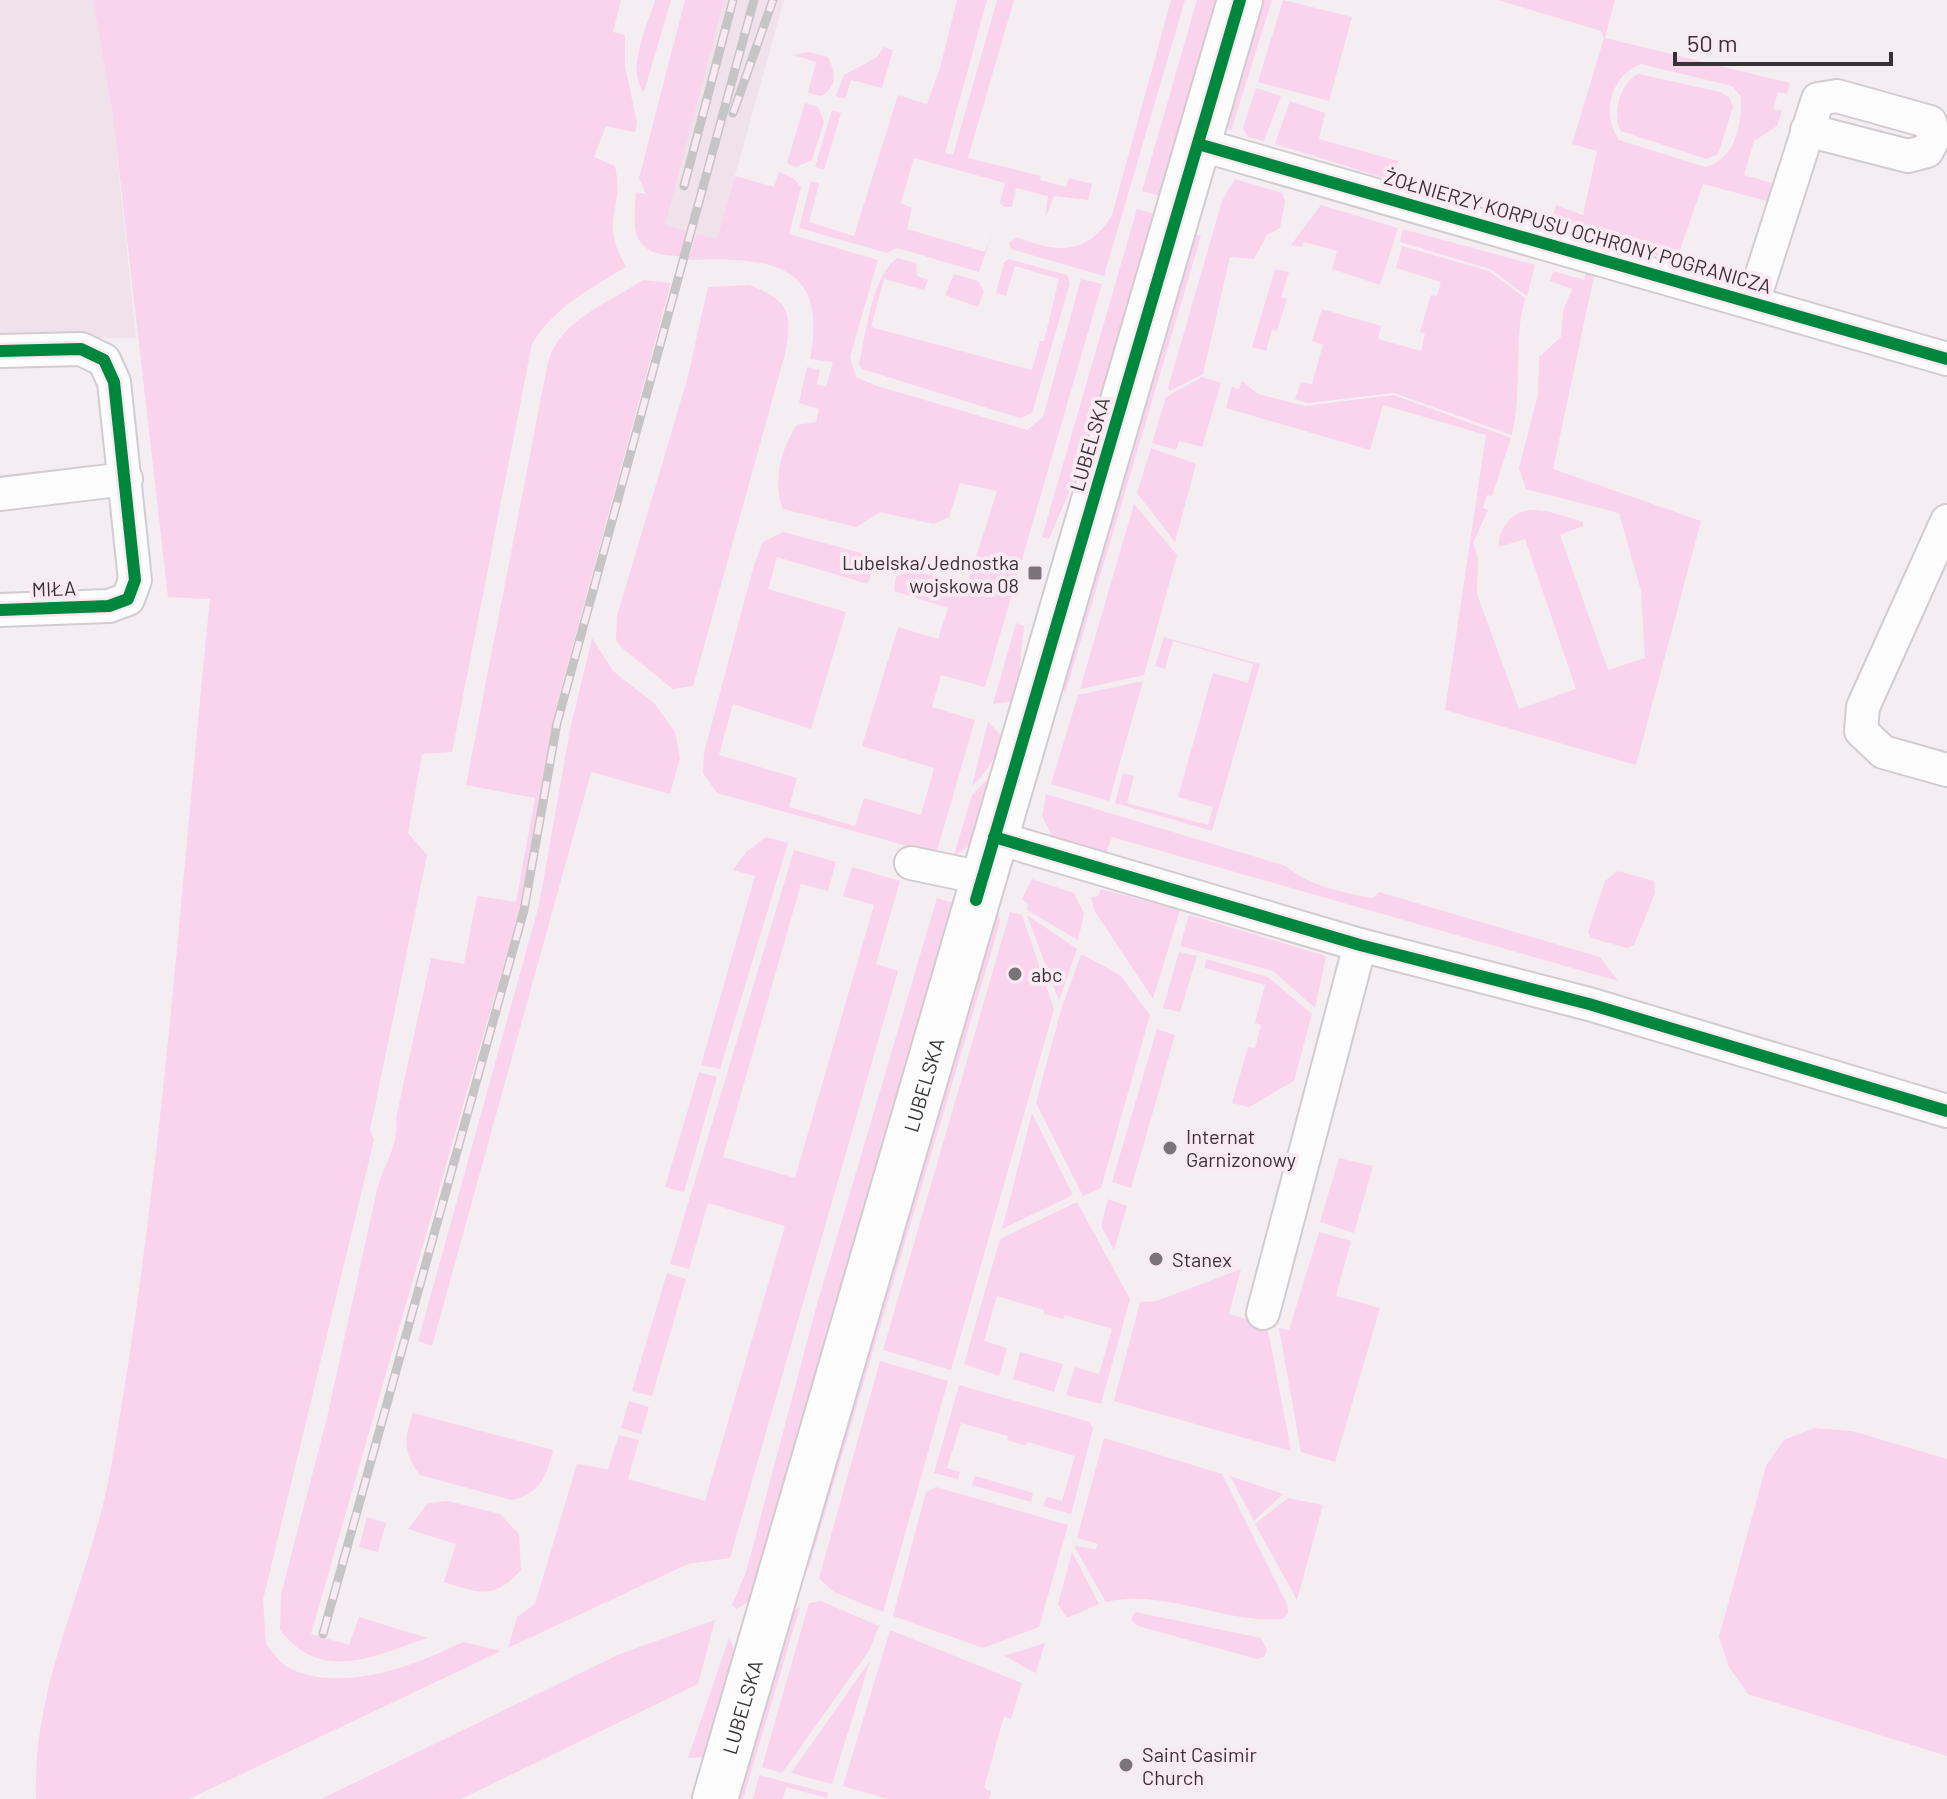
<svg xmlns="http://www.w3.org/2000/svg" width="1947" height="1799" viewBox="0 0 1947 1799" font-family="Barlow,sans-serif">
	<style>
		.built { fill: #f0e2eb }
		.green { fill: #fad3ed; fill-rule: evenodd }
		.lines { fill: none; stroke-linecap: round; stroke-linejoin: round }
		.street-casing { stroke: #d2ccd0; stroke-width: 36 }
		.secondary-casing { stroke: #d2ccd0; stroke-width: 48 }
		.street { stroke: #fdfcfd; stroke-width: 32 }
		.secondary { stroke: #fdfcfd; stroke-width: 44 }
		.rail-casing { stroke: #c6c4c5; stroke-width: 9 }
		.rail { stroke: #f8eaf3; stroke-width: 6; stroke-dasharray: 18; stroke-linecap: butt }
		.cycleway-casing { stroke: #f8eaf3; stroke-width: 17 }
		.cycleway { stroke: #00873e; stroke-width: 12 }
		.poi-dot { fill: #7a7478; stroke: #f8eaf3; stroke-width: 3 }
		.labels { text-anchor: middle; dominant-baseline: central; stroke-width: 8; stroke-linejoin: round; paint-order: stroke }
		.street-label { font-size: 20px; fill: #383236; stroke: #f8eaf3 }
		.poi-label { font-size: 20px; fill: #383236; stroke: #f8eaf3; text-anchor: start }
	</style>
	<rect width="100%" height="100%" fill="#f4eef2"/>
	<g class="built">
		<path d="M 0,0 L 93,0 L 113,117 L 136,338 L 0,338 Z"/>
		<path d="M 724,0 L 784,0 L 717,240 L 664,226 Z"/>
	</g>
	<g class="green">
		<path d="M 93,0 L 621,0 L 613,32 L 625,35 L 625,66 L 637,123 L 635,132 L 606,126 L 594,157 L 615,166 C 625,213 598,218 626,267 C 590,289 554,307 532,344 L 452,752 L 422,754 L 408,833 L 427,855 L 370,1130 L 374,1140 L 263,1600 L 266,1644 C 273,1653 282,1666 293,1670 C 346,1692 414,1666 463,1642 L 501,1651 L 189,1799 L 36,1799 C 32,1680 91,1581 111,1467 C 163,1179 180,889 210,599 L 168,597 L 113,117 Z"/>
		<path d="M 655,0 L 671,0 L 644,92 C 625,69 648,25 655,0 Z"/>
		<path d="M 685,0 L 724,0 L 665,225 L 687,231 L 681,256 C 632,256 632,232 636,192 L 646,194 L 639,178 Z"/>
		<path d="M 957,0 L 987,0 L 945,153 L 953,155 L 997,0 L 1014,0 L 968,158 L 1041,176 L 1040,180 L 1066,187 L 1069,178 L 1092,184 L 1088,200 L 1054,196 L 1045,219 L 1048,196 L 1016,188 L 1012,207 L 1004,207 L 1000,203 L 1005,183 L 914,158 L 901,203 L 912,208 L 907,229 L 985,252 L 993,232 L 979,272 L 897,248 L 887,253 L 799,228 L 811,181 L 819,184 L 809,222 L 854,236 L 898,95 L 927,104 L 940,68 Z"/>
		<path d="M 1171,0 L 1185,0 L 1104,276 L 1011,249 L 1009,243 L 1016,237 C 1057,253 1087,256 1112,215 Z"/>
		<path d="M 1197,0 L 1216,0 L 1216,8 L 1161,196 L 1142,191 Z"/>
		<path d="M 1260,0 L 1272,0 L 1231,131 L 1224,126 Z"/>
		<path d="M 1283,0 L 1352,17 L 1329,101 L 1258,82 Z"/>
		<path d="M 1498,0 L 1615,0 L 1605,38 L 1790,83 L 1787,94 L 1778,92 L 1773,109 L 1782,111 L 1777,126 L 1754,141 L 1744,175 L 1776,184 L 1771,202 L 1703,184 L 1676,261 L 1550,225 L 1556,205 L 1583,215 L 1597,151 L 1572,144 L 1604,38 L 1601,31 ZM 1641,64 L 1732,86 L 1741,97 C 1742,125 1735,160 1705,167 L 1619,140 C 1601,114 1610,76 1641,64 Z"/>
		<path d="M 884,47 L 893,50 L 882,88 L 851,80 L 845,99 L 836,96 L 844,75 L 877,57 Z"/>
		<path d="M 808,52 L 828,57 C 835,74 839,83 822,96 L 808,93 L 816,62 L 793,55 Z"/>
		<path d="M 1639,74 L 1720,92 L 1729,97 L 1733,107 L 1718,154 L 1706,159 L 1621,131 C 1611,115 1621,80 1639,74 Z"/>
		<path d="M 1256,88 L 1281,96 L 1264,141 L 1248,137 L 1243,128 Z"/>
		<path d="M 1290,101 L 1325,113 L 1319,139 L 1398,161 L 1394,181 L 1275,144 Z"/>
		<path d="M 805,103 L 818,107 L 824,122 L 812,160 L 796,167 L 787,163 Z"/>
		<path d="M 832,110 L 841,113 L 824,170 L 815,167 Z"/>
		<path d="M 779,172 L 793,178 L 801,187 L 789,234 L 878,260 L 850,357 L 856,377 L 877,386 L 1027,430 L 1043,417 L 1081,279 L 1102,284 L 985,687 L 941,675 L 932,707 L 975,720 L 936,854 L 717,793 L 703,773 L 704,753 L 754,565 L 763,542 L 783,532 L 869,555 L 875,561 L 868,584 L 777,557 L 768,589 L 846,612 L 811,729 L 733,704 L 719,755 L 797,778 L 789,807 L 855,826 L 864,798 L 921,815 L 934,768 L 862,746 L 898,627 L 938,639 L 948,608 L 894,591 L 896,577 L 908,569 L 967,585 L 997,491 L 960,483 L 949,517 L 934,524 L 880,512 L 856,527 L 783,509 C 772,484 781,447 797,425 L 816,422 L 819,409 L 799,403 L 807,367 L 820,370 L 817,384 L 826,387 L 833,362 L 810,359 C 830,259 764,258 688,260 L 696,234 L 717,239 L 735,176 L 774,187 Z"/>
		<path d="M 1235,179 L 1282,193 L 1285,202 L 1280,228 L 1267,235 L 1254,259 L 1230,257 L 1203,374 L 1170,391 L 1168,388 L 1222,201 Z"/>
		<path d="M 1321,205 L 1398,228 L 1380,285 L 1332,269 L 1337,251 L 1304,242 L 1302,247 L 1291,245 Z"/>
		<path d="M 1137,209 L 1155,214 L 1079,469 L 1049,539 L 1042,537 Z"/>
		<path d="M 1403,229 L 1535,265 L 1527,296 L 1490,269 L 1400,242 Z"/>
		<path d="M 1192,233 L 1201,236 L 1065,694 L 1061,677 Z"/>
		<path d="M 1402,246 L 1489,271 L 1525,298 C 1513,340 1523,389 1512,435 L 1394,393 L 1307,403 L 1295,399 L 1301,382 L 1312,384 L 1323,345 L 1312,341 L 1322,309 L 1381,326 L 1378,339 L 1421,351 L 1425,334 L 1420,332 L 1431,295 L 1437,296 L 1441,282 L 1396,268 Z"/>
		<path d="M 898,258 L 916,263 L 917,276 L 928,280 L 924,290 L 884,279 L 871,327 L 1032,370 L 1040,341 L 1044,341 L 1059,279 L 1015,266 L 1006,296 L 996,293 L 1004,262 L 1009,259 L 1067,275 L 1070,283 L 1032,413 L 1020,418 L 862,369 L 859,365 C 865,338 873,271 898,258 Z"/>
		<path d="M 1275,269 L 1289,272 L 1281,297 L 1287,299 L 1277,331 L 1272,330 L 1266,351 L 1252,347 Z"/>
		<path d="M 1553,271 L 1584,280 L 1586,273 L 1594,276 L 1553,469 L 1701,521 L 1636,765 L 1445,710 L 1486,435 L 1383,405 L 1370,450 L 1226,408 L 1232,387 L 1239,389 L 1242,381 L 1258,394 L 1305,406 L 1394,395 L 1511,438 L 1492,496 L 1487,495 L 1483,508 L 1488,510 L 1473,543 L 1478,557 L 1477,594 L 1519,709 L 1576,689 L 1525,539 L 1499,547 C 1498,539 1501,531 1506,524 C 1524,498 1558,515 1583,522 L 1583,526 L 1560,535 L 1608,670 L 1645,658 L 1641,591 L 1619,513 L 1526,489 L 1519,468 L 1538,395 L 1539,357 L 1561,337 L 1563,311 L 1572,289 L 1550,281 Z"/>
		<path d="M 954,274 L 978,281 L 984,291 L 978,307 L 945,295 Z"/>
		<path d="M 643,280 L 671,283 L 557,704 L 520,908 L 311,1634 L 349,1645 L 359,1617 L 427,1638 C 374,1656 322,1684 280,1630 L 281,1594 L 326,1422 L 377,1190 C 384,1164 399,1146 396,1118 L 431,958 L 464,964 L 477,896 L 516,902 L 535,798 L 466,785 L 548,362 C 560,320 610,302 643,280 Z"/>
		<path d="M 749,285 C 789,300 793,312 785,354 L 693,686 L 673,689 L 622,648 L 616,640 L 617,616 L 687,380 L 708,287 Z"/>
		<path d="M 1202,377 L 1221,383 L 1202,447 L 1179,441 L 1176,450 L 1152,443 L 1166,397 Z"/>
		<path d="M 1151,448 L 1196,464 L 1175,542 L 1137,493 Z"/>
		<path d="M 1134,504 L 1177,555 L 1144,675 L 1080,689 Z"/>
		<path d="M 1016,623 L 1024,626 L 1017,694 L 1009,702 L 993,704 Z"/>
		<path d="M 1164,637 L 1260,664 L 1212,831 L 1115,803 L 1123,773 L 1134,776 L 1127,803 L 1208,825 L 1213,807 L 1178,797 L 1213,673 L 1248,683 L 1253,664 L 1173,641 L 1165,669 L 1155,666 Z"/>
		<path d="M 592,638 L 613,671 L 655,704 L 675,732 L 680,758 L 670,794 L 591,772 L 432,1346 L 418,1341 L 539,905 L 570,730 Z"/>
		<path d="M 1143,681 L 1109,801 L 1051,784 L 1078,695 Z"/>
		<path d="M 988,722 L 1000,734 C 1001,753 985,774 972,786 Z"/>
		<path d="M 992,775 C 985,801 983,845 954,855 L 972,795 Z"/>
		<path d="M 1046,794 L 1286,866 C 1308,886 1344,893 1373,898 L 1379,892 L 1600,957 L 1618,981 L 1112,837 L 1105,856 L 1054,840 L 1042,816 Z"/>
		<path d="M 766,837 L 788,843 L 720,1069 L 701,1065 L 755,876 L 733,870 L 746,852 Z"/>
		<path d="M 794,850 L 836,862 L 828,891 L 801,884 L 723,1157 L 795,1178 L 874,905 L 843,896 L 852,867 L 900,881 L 876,964 L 898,971 L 730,1558 L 688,1564 L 508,1648 L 517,1617 L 535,1604 L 577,1464 L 608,1469 L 619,1435 L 639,1440 L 628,1479 L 705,1501 L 785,1226 L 708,1203 L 689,1269 L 670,1264 Z"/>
		<path d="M 1618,871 L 1654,881 L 1655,893 L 1634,945 L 1627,948 L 1591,938 L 1588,932 L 1605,881 Z"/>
		<path d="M 1032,879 L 1074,893 L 1084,914 L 1078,940 L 1027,910 L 1028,904 L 1022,899 Z"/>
		<path d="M 1101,889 L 1180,910 L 1153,999 L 1094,910 L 1091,897 L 1098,896 Z"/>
		<path d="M 937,898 L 954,903 L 752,1599 L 737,1609 L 732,1605 L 746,1572 L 816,1308 Z"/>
		<path d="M 1010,912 L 1022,915 L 1054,1009 L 951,1370 L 883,1350 Z"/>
		<path d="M 995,913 L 999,915 L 1000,922 L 808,1570 L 805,1564 Z"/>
		<path d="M 1027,915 L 1077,949 L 1059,1001 Z"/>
		<path d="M 1189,915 L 1326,956 L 1315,1008 L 1273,971 L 1180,946 Z"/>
		<path d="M 1179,952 L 1197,956 L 1180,1012 L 1163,1008 Z"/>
		<path d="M 1081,954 L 1120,975 L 1150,1015 L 1101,1188 L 1083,1196 L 1036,1103 L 1061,1010 Z"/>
		<path d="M 1206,959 L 1268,977 L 1312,1014 L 1294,1081 L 1249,1107 L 1232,1103 L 1248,1047 L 1255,1048 L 1261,1025 L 1255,1023 L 1265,985 L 1205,968 Z"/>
		<path d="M 1157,1029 L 1175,1035 L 1131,1188 L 1112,1182 Z"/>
		<path d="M 699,1072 L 717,1077 L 684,1192 L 665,1187 Z"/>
		<path d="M 1032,1113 L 1073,1195 L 1002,1229 Z"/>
		<path d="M 1339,1158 L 1373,1166 L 1354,1233 L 1320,1222 Z"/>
		<path d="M 1108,1199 L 1127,1206 L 1114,1250 L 1101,1226 Z"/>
		<path d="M 1077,1202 L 1130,1299 L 1101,1404 L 1066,1395 L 1075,1367 L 1099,1374 L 1112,1329 L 1064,1315 L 1063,1319 L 1044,1314 L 1044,1310 L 997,1296 L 984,1341 L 1007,1348 L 999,1376 L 964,1364 L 1000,1239 Z"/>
		<path d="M 1319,1232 L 1351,1241 L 1336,1296 L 1380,1308 L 1335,1462 L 1301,1452 L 1279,1328 L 1289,1330 Z"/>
		<path d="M 1241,1269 L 1229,1314 L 1267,1325 L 1291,1451 L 1114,1401 L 1140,1302 L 1157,1301 Z"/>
		<path d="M 667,1273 L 686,1279 L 652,1396 L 632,1391 Z"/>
		<path d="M 1020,1352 L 1063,1364 L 1054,1392 L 1013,1379 Z"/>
		<path d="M 880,1361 L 948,1381 L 883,1612 L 834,1592 L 819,1578 Z"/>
		<path d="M 959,1385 L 1090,1422 L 1093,1429 L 1071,1514 L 1043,1506 L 1047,1497 L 1062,1501 L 1075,1456 L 1028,1442 L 1026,1446 L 1007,1440 L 1008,1436 L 961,1423 L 947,1468 L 960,1472 L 958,1479 L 934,1473 Z"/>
		<path d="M 629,1401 L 649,1407 L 641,1434 L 621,1428 Z"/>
		<path d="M 413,1413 L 553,1450 C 546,1477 541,1493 512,1500 L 420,1475 C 403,1454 404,1437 413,1413 Z"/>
		<path d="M 1815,1428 L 1852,1431 L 1947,1459 L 1947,1756 L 1748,1694 L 1729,1667 L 1719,1637 L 1766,1466 L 1784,1440 Z"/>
		<path d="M 1104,1438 L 1222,1474 L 1287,1604 L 1288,1613 L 1283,1619 C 1224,1624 1164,1588 1106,1602 L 1074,1546 L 1096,1549 L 1098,1544 L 1077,1538 Z"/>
		<path d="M 975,1476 L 1033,1493 L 1031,1502 L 972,1485 Z"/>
		<path d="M 1230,1476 L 1283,1494 L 1254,1521 Z"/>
		<path d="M 936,1487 L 1068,1525 L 1039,1627 L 983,1648 L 893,1616 L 926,1492 Z"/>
		<path d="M 1288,1498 L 1323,1505 L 1297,1600 L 1255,1524 Z"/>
		<path d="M 448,1501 L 500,1514 L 519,1534 L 521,1570 C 493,1601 480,1593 444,1582 L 456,1544 L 408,1529 L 428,1503 Z"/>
		<path d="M 367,1517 L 386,1523 L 378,1552 L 359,1547 Z"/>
		<path d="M 1072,1552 L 1099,1604 L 1067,1618 L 1058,1604 Z"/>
		<path d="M 821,1601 L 879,1626 L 869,1651 L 782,1773 L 762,1767 L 809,1603 Z"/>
		<path d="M 800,1607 L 743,1799 L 737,1799 L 792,1611 Z"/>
		<path d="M 1135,1612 L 1261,1638 L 1267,1650 L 1264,1657 L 1257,1659 L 1138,1626 L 1131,1620 Z"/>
		<path d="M 715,1620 L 698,1684 L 461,1799 L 321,1799 L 620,1654 Z"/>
		<path d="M 890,1630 L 1022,1683 L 1011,1719 L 1004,1716 L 984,1788 L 991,1791 L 989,1799 L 888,1799 L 843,1786 Z"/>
		<path d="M 729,1638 L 736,1653 L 706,1757 L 688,1758 Z"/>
		<path d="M 1045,1643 L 1036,1673 L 1004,1656 Z"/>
		<path d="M 870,1661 L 832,1784 L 791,1773 Z"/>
		<path d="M 759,1775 L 828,1793 L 827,1798 L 786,1787 L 783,1799 L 753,1799 Z"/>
	</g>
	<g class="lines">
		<g class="street-casing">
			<g id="street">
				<path d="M 1198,144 L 1947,359"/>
				<path d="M 1753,302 L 1818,99 L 1837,96 L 1930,122 L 1934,138 L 1927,151 L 1908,156 L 1807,130"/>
				<path d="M 0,351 L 81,349 L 104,360 L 114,382 L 135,580 L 128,599 L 109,606 L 0,610"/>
				<path d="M 0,494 L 126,479"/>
				<path d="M 1947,521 L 1863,707 L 1861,731 L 1883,752 L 1947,770"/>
				<path d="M 994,837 L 1360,945 L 1589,1004 L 1947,1111"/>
				<path d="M 911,863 L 982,878"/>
				<path d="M 1263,1313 L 1360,945"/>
			</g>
		</g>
		<g class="secondary-casing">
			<g id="secondary">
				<path id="s1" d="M 715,1799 L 1240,0"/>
			</g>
		</g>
		<use href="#street" class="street"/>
		<use href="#secondary" class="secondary"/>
		<g class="rail-casing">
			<g id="rail">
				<path d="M 733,113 L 773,0"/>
				<path d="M 684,186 L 733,0"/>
				<path d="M 323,1634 L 524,910 L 557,723 L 754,0"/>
			</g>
		</g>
		<use href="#rail" class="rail"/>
		<g class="cycleway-casing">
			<g id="cycleway">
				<path d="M 1198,144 L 1947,359"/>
				<path d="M 0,351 L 81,349 L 104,360 L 114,382 L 135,580 L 128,599 L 109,606 L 0,610"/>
				<path d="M 994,837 L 1360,945 L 1589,1004 L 1947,1111"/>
				<path d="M 976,900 L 1240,0"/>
			</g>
		</g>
		<use href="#cycleway" class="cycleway"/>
	</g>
	<g class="poi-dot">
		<rect x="1027" y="565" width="16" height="16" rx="4"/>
		<circle cx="1015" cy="974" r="8"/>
		<circle cx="1170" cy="1148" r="8"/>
		<circle cx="1156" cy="1259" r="8"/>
		<circle cx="1126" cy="1765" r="8"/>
	</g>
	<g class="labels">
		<g class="street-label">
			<text transform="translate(1578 231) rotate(16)">ŻOŁNIERZY KORPUSU OCHRONY POGRANICZA</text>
			<text transform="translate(1089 444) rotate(-74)">LUBELSKA</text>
			<text transform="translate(54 588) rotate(-2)">MIŁA</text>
			<text stroke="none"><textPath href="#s1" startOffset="744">LUBELSKA</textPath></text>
			<text stroke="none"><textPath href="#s1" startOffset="96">LUBELSKA</textPath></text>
		</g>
		<g class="poi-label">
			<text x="1019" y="562" text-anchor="end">Lubelska/Jednostka<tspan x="1019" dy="23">wojskowa 08</tspan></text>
			<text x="1031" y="974">abc</text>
			<text x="1186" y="1136">Internat<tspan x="1186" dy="23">Garnizonowy</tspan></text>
			<text x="1172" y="1259">Stanex</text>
			<text x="1142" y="1754">Saint Casimir<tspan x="1142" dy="23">Church</tspan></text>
		</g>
	</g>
	<path d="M1675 52v12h216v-12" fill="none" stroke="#383236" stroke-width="4"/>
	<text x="1687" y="52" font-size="24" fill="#383236" stroke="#f8eaf3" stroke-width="6" paint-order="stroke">50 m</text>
</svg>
